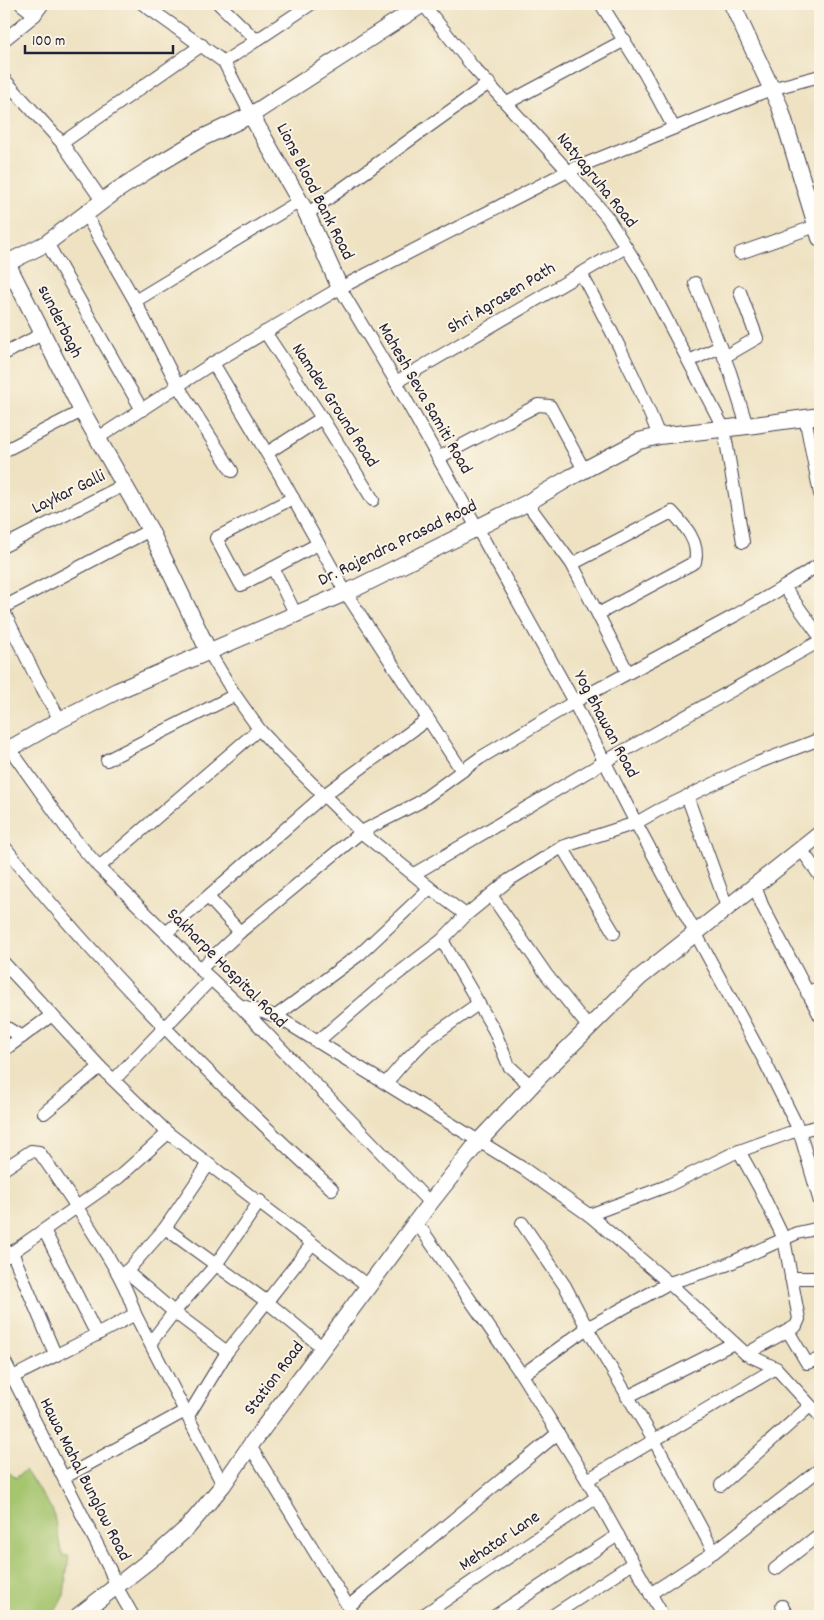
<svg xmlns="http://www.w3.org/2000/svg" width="824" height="1620" viewBox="0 0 824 1620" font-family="Dekko,sans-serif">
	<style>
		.green { fill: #a5c56e; stroke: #647454 }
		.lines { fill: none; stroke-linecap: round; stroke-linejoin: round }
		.minor-casing { stroke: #413f4f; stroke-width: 14 }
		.major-casing { stroke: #413f4f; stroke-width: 18 }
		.minor { stroke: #fff; stroke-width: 12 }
		.major { stroke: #fff; stroke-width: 16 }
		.labels { text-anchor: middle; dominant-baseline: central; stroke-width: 4; stroke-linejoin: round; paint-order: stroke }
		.street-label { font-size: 18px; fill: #22223b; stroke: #fcf5e5 }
	</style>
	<rect width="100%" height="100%" fill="#fcf5e5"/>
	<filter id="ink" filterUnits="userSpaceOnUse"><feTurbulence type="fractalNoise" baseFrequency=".02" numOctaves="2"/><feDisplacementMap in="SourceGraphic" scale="10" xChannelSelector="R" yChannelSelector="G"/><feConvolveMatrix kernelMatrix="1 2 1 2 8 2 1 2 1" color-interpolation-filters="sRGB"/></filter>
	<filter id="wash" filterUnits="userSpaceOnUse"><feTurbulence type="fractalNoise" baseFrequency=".0096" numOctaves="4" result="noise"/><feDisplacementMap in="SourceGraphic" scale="20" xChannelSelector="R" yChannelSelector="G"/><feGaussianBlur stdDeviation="1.12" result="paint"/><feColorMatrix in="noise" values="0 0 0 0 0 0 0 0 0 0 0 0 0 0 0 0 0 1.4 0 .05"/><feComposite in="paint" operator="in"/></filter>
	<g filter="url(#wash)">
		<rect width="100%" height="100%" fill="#eee2c2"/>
		<path class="green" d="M 4,1469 L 16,1478 L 25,1470 L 53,1511 L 62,1555 L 69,1556 L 64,1595 L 53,1616 L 4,1616 Z"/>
	</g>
	<g filter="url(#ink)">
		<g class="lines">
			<g class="minor-casing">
				<g id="minor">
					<path d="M 21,4 L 35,15"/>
					<path d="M 143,4 L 224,62"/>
					<path d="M 219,4 L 256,40"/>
					<path d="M 423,4 L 473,67 L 568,171 L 607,217 L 643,274 L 724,429 L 743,542"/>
					<path d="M 601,4 L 645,74 L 674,128"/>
					<path d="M 4,40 L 35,15 L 43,4"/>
					<path d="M 4,79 L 62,143 L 103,202"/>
					<path d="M 507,103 L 625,40"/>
					<path d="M 251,115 L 224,62 L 311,4"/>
					<path d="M 62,143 L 202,45"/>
					<path d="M 307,214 L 489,83"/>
					<path d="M 86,215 L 135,301 L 178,386 L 232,471"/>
					<path d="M 47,243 L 142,410"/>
					<path d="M 740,253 L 816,226"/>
					<path d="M 581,273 C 609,326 637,379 659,436"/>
					<path d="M 695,283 L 730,372 L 747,426"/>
					<path d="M 340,288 L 396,382 L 574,702 L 636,823 L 765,1062 L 799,1130 L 820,1202"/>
					<path d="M 135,301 L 300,201"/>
					<path d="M 265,332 L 322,418 L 373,500"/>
					<path d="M 4,354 L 42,334"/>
					<path d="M 724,357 L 757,338 L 740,292"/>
					<path d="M 689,361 L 720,347"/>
					<path d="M 213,363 L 281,477 L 346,593 L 462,771"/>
					<path d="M 396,382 L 626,247"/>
					<path d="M 805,417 L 820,494"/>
					<path d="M 98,438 L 213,363 L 340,288 L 568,171 L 771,89 L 820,76"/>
					<path d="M 4,451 L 82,411"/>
					<path d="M 267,453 L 322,418"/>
					<path d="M 438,458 L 538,405 L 550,406 L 584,470"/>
					<path d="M 293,498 L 216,538 L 241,585 L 318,544"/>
					<path d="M 527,503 L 572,564 L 628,673"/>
					<path d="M 4,546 L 124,485"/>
					<path d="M 572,564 L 672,512 C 685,526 700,542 695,562 L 598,614"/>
					<path d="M 273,568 L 296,615"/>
					<path d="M 784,587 L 820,564"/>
					<path d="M 4,607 L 150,530"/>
					<path d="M 4,612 L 35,675 L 60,720"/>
					<path d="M 209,652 L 235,695 L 259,729 L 282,754 L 361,832 L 430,888 L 466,915"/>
					<path d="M 10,749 L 72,836 L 99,867 L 166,933 L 200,969 L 239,1005 L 430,1203"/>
					<path d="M 107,760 L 235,695"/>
					<path d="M 687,796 L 727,907"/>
					<path d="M 4,846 C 102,970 216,1082 332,1189"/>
					<path d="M 562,847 L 614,933"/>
					<path d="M 801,849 L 820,876"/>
					<path d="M 99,867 L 259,729"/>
					<path d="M 414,874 L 604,762 L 820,641"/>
					<path d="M 755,886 L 762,905 L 820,1016"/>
					<path d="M 491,895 L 546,974 L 589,1028"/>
					<path d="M 208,897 L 240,932"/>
					<path d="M 166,933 L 324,795 L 428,719"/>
					<path d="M 442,940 L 494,1030 L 509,1066 L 531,1086"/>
					<path d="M 4,963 L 100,1067 L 168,1133 L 368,1286"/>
					<path d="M 200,969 L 240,932 L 361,832 L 418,803 L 480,758 L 574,702 L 736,615 L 784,587 L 820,637"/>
					<path d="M 807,993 L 820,987"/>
					<path d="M 239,1005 L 276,1016 L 524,1169 L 589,1215 L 669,1283 L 746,1354 L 776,1368 L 820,1416"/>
					<path d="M 276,1016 L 360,954 L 430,888"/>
					<path d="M 4,1026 L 22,1037"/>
					<path d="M 317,1042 L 382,986 L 442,940 L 466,915 L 509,880 L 562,847 L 636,823 L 657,811 L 757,763 L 820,739"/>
					<path d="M 4,1050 L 52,1015"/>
					<path d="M 114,1080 L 211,979"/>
					<path d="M 386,1083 L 404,1062 L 425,1041 L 478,1004"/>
					<path d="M 44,1113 L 100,1067"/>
					<path d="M 739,1151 L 759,1187 L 784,1239 L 799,1319 L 796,1326 L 746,1354"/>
					<path d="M 4,1169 L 31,1151 L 39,1152 L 42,1156 C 62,1184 81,1213 99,1242 C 114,1266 127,1287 135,1314 L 223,1485"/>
					<path d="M 589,1215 L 667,1186 L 734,1153 L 789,1133 L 820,1126"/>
					<path d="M 522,1223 L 565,1286 L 587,1328 L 654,1440 L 714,1552 L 820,1469"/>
					<path d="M 415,1226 L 422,1230 L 522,1375 L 587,1480 L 663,1616"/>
					<path d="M 165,1228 L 266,1301 L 323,1348"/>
					<path d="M 44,1230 L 97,1335"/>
					<path d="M 12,1252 L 55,1354"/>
					<path d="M 4,1258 L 118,1178 L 168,1133"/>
					<path d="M 126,1271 L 174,1312 L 227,1352"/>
					<path d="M 121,1278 L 165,1228 L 208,1165"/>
					<path d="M 791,1278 L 820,1278"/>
					<path d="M 788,1331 L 807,1363 L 820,1359"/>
					<path d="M 151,1342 L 174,1312 L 215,1266 L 260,1201"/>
					<path d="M 4,1360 L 110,1570 L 116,1586 L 133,1616"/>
					<path d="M 522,1375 L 587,1328 L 669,1283 L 726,1265 L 797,1233 L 820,1228"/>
					<path d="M 13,1377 C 53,1356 95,1337 135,1314"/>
					<path d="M 627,1397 L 734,1343"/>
					<path d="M 188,1416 L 227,1352 L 312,1244"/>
					<path d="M 250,1446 L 354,1616"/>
					<path d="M 65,1477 L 185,1411"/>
					<path d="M 587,1480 L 776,1368"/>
					<path d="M 721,1485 L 810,1406"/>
					<path d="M 775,1569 L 820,1534"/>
					<path d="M 650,1594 L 714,1552"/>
					<path d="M 349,1606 L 558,1433"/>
					<path d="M 782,1606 L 787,1616"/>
					<path d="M 422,1616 L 597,1497"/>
					<path d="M 495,1616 L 618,1535"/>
					<path d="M 552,1616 L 633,1563"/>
				</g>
			</g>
			<g class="major-casing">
				<g id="major">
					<path d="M 732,4 L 780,107 L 820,238"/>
					<path d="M 251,115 L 307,214 L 340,288"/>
					<path d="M 209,652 L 150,530 L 82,411 L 7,263 L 47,243 L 116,191 L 147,171 L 202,138 L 251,115 L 423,4"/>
					<path d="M 4,752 L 60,720 L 117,691 L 352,590 L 527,503 L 571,477 L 639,441 L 659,436 L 747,426 L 820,416"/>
					<path d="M 78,1616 L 159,1553 L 188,1527 L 223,1485 L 250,1446 L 430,1203 L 479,1141 L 541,1075 L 639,978 L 820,834"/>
				</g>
			</g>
			<use href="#minor" class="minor"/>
			<use href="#major" class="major"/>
		</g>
	</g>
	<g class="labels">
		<g class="street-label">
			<text transform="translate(596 181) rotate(51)">Natyagruha Road</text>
			<text transform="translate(314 192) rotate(63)">Lions Blood Bank Road</text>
			<text transform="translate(502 299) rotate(-31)">Shri Agrasen Path</text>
			<text transform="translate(59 322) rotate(63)">sunderbagh</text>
			<text transform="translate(424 399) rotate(60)">Mahesh Seva Samiti Road</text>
			<text transform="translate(334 406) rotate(57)">Namdev Ground Road</text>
			<text transform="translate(69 493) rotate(-26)">Laykar Galli</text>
			<text transform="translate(398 544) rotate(-26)">Dr. Rajendra Prasad Road</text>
			<text transform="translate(605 725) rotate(62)">Yog Bhawan Road</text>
			<text transform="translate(226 969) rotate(45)">Sakharpe Hospital Road</text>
			<text transform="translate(275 1379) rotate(-53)">Station Road</text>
			<text transform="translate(84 1480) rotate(63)">Hawa Mahal Bunglow Road</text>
			<text transform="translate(500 1542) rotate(-34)">Mehatar Lane</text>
		</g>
	</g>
	<rect width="824" height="1620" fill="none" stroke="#fcf5e5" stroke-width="20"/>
	<path d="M25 45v8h148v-8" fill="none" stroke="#22223b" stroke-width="2.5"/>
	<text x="32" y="45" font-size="15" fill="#22223b" stroke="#fcf5e5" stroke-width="4" paint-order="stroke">100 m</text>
</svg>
